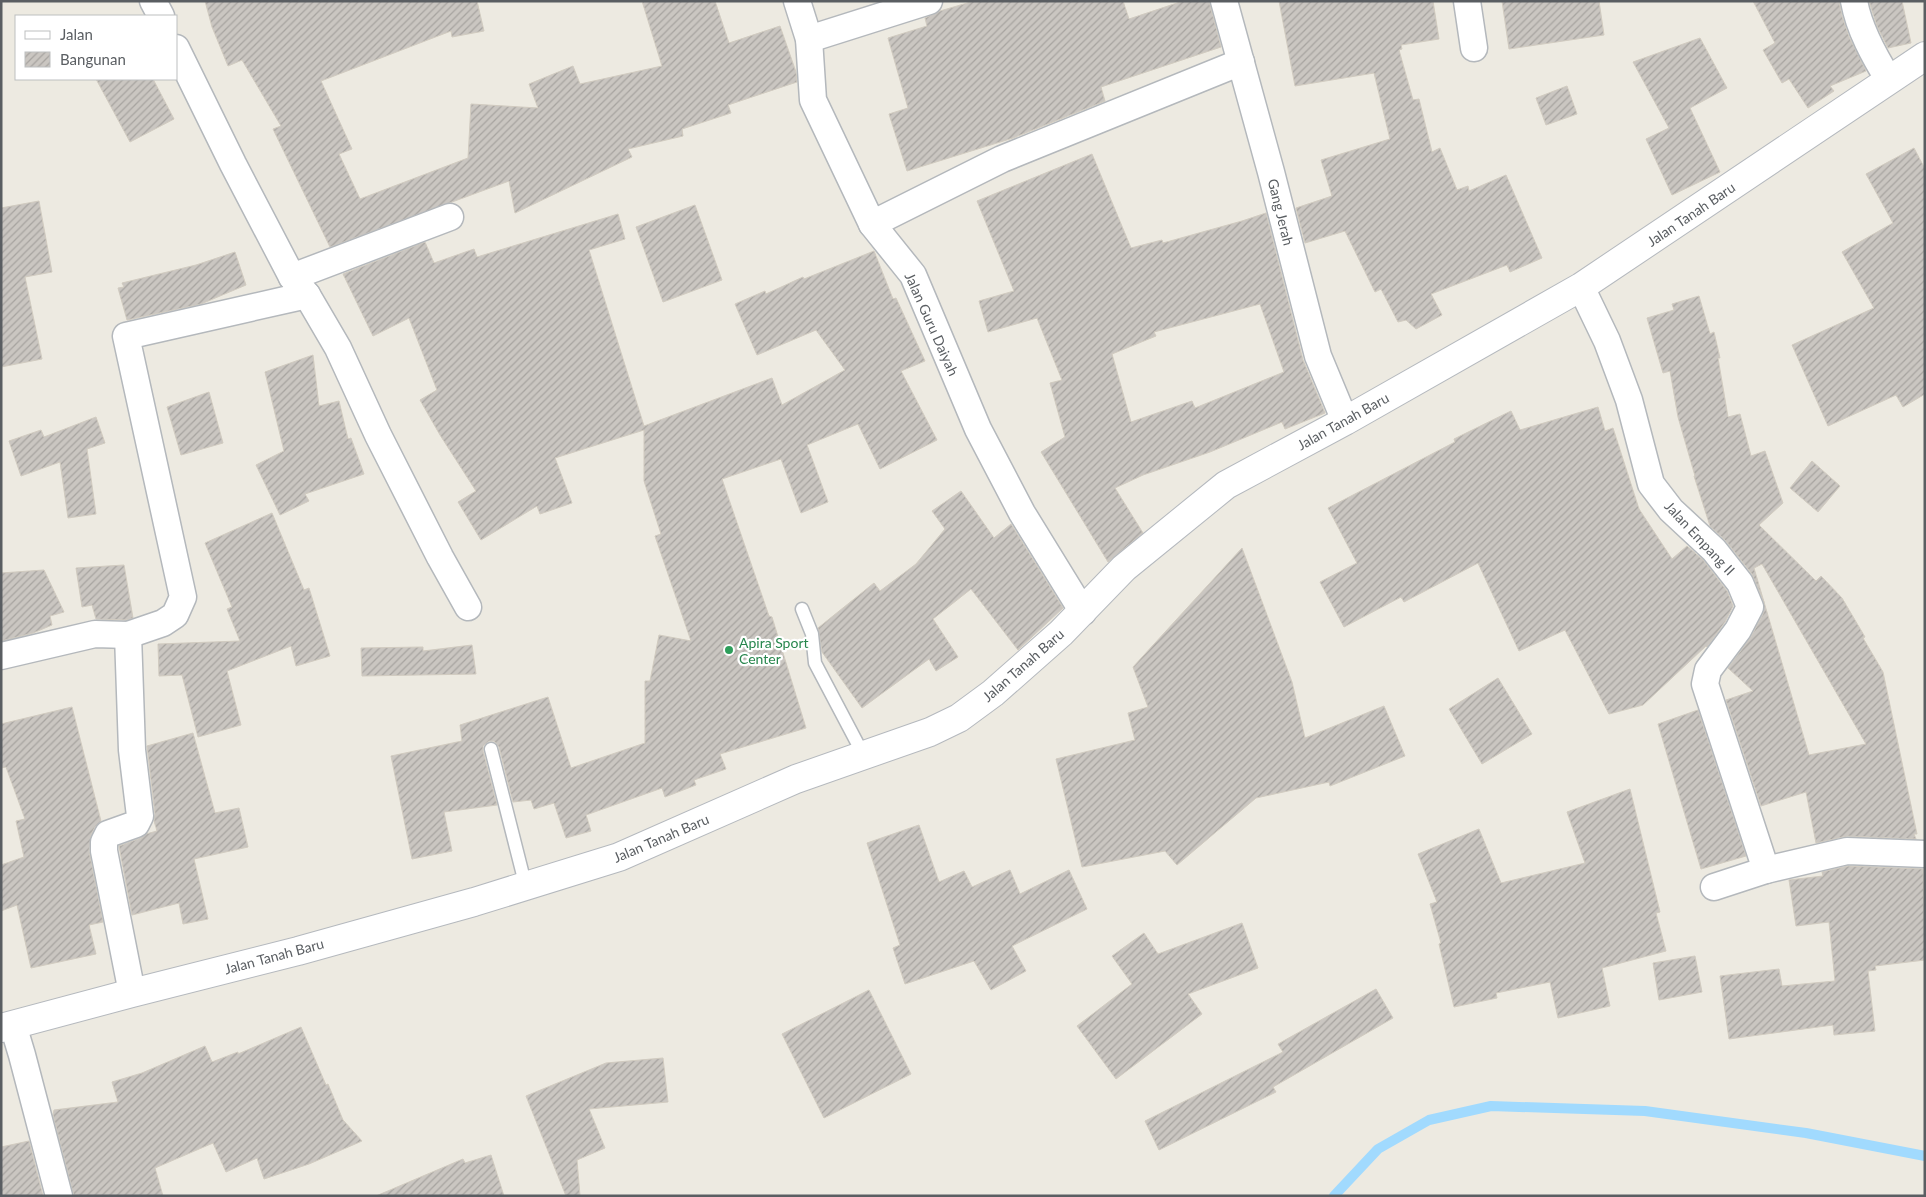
<svg xmlns="http://www.w3.org/2000/svg" width="1926" height="1197" viewBox="0 0 1926 1197" font-family="Lato,sans-serif">
	<style>
		.lines { fill: none; stroke-linecap: round; stroke-linejoin: round }
		.stream { stroke: #a1dafe; stroke-width: 10 }
		.building { fill: url(#building-hatch); stroke: #d1cbc0; fill-rule: evenodd }
		.service-casing { stroke: #b4b8bc; stroke-width: 15 }
		.minor-casing { stroke: #b4b8bc; stroke-width: 29 }
		.secondary-casing { stroke: #b5b9be; stroke-width: 30 }
		.service { stroke: #fff; stroke-width: 12 }
		.minor { stroke: #fff; stroke-width: 26 }
		.secondary { stroke: #fff; stroke-width: 28 }
		.leisure-dot { fill: #2e9e5b; stroke: #fff; stroke-width: 2 }
		.labels { text-anchor: middle; dominant-baseline: central; stroke-width: 4.5; stroke-linejoin: round; paint-order: stroke }
		.street-label { font-size: 14px; fill: #5a5e62; stroke: #fff }
		.leisure-label { font-size: 14px; fill: #27864d; stroke: #fff; text-anchor: start }
	</style>
	<defs>
		<pattern id="building-hatch" width="6" height="6" patternUnits="userSpaceOnUse" patternTransform="scale(1.25)"><rect width="6" height="6" fill="#cac6c1"/><path d="M-1 1l2-2M0 6l6-6M5 7l2-2" fill="none" stroke="#a7a4a0"/></pattern>
	</defs>
	<rect width="100%" height="100%" fill="#edeae1"/>
	<g class="lines">
		<path class="stream" d="M 1334,1196 L 1378,1149 L 1429,1120 L 1491,1106 L 1645,1111 L 1806,1133 L 1925,1156"/>
	</g>
	<g class="building">
		<path d="M 205,1 L 477,1 L 484,31 L 452,37 L 451,31 L 321,81 L 352,149 L 339,154 L 360,199 L 468,158 L 471,104 L 538,108 L 529,84 L 573,66 L 580,84 L 662,66 L 642,1 L 715,1 L 729,43 L 780,26 L 796,72 L 797,82 L 728,105 L 731,113 L 682,129 L 683,136 L 628,149 L 632,157 L 515,213 L 509,181 L 330,247 L 273,129 L 281,126 L 242,60 L 228,66 L 212,27 Z"/>
		<path d="M 974,1 L 1123,1 L 1129,19 L 1183,1 L 1209,1 L 1221,47 L 1101,87 L 1105,101 L 1013,138 L 907,171 L 889,114 L 908,108 L 888,38 L 927,26 L 925,18 L 940,11 Z"/>
		<path d="M 1279,1 L 1433,1 L 1439,39 L 1401,45 L 1402,49 L 1399,50 L 1413,100 L 1419,99 L 1432,152 L 1440,148 L 1457,190 L 1468,186 L 1469,191 L 1506,175 L 1542,258 L 1510,272 L 1507,265 L 1431,294 L 1442,315 L 1416,329 L 1406,320 L 1398,322 L 1381,289 L 1375,292 L 1345,231 L 1305,243 L 1296,208 L 1332,196 L 1321,160 L 1390,139 L 1374,73 L 1295,86 Z"/>
		<path d="M 1502,1 L 1599,1 L 1604,35 L 1509,49 Z"/>
		<path d="M 1753,1 L 1839,1 L 1842,16 L 1849,37 L 1866,71 L 1830,86 L 1834,91 L 1808,108 L 1789,79 L 1782,83 L 1763,50 L 1775,43 Z"/>
		<path d="M 1869,1 L 1902,1 L 1911,43 L 1888,48 L 1877,26 Z"/>
		<path d="M 1700,38 L 1727,88 L 1690,108 L 1720,172 L 1672,195 L 1646,139 L 1669,128 L 1633,62 Z"/>
		<path d="M 96,79 L 153,79 L 174,119 L 130,142 Z"/>
		<path d="M 1567,86 L 1577,114 L 1546,125 L 1536,98 Z"/>
		<path d="M 1914,148 L 1925,169 L 1925,394 L 1903,407 L 1896,395 L 1828,426 L 1792,345 L 1874,308 L 1842,252 L 1893,223 L 1866,174 Z"/>
		<path d="M 1092,154 L 1131,248 L 1162,240 L 1163,243 L 1242,221 L 1266,213 L 1303,360 L 1325,413 L 1285,429 L 1282,422 L 1210,452 L 1143,475 L 1115,488 L 1143,533 L 1108,562 L 1041,452 L 1065,437 L 1050,383 L 1062,380 L 1037,318 L 988,332 L 979,301 L 1014,291 L 977,201 ZM 1260,304 L 1284,372 L 1195,408 L 1192,401 L 1131,422 L 1112,354 L 1156,336 L 1154,332 Z"/>
		<path d="M 39,201 L 52,272 L 25,277 L 42,359 L 1,367 L 1,208 Z"/>
		<path d="M 695,205 L 722,280 L 663,302 L 636,227 Z"/>
		<path d="M 618,214 L 625,239 L 589,250 L 644,426 L 772,378 L 782,405 L 845,370 L 816,330 L 757,355 L 735,304 L 765,291 L 766,294 L 803,277 L 804,279 L 874,251 L 893,299 L 896,298 L 925,361 L 901,371 L 937,440 L 880,469 L 858,424 L 807,445 L 828,502 L 801,513 L 781,459 L 722,479 L 769,616 L 772,617 L 806,728 L 720,754 L 726,769 L 694,780 L 696,785 L 665,797 L 662,788 L 586,815 L 591,831 L 566,838 L 554,803 L 534,809 L 531,800 L 513,802 L 499,747 L 494,741 L 489,741 L 483,746 L 483,751 L 497,805 L 444,812 L 452,851 L 412,859 L 391,756 L 462,741 L 460,725 L 548,697 L 571,768 L 645,743 L 645,681 L 650,681 L 659,635 L 691,641 L 655,536 L 661,534 L 644,481 L 644,430 L 555,458 L 572,503 L 540,514 L 537,506 L 481,540 L 458,502 L 476,491 L 440,435 L 420,400 L 437,390 L 409,318 L 373,336 L 343,274 L 425,242 L 434,263 L 474,249 L 477,257 Z"/>
		<path d="M 235,252 L 246,285 L 201,304 L 127,320 L 118,288 L 124,287 L 122,283 L 196,265 Z"/>
		<path d="M 1699,296 L 1710,334 L 1714,332 L 1720,358 L 1718,358 L 1728,417 L 1740,414 L 1751,456 L 1765,451 L 1783,503 L 1759,525 L 1816,581 L 1821,576 L 1842,598 L 1865,637 L 1863,638 L 1883,672 L 1917,834 L 1914,834 L 1916,839 L 1847,836 L 1816,843 L 1806,792 L 1761,806 L 1726,700 L 1753,691 L 1728,668 L 1751,637 L 1763,614 L 1764,602 L 1752,574 L 1726,541 L 1710,526 L 1694,476 L 1695,476 L 1678,417 L 1670,371 L 1663,373 L 1647,318 L 1674,310 L 1672,304 ZM 1762,564 L 1866,744 L 1809,755 L 1754,568 Z"/>
		<path d="M 313,355 L 319,406 L 339,401 L 348,439 L 351,438 L 364,474 L 305,494 L 309,501 L 280,515 L 256,465 L 284,451 L 265,372 Z"/>
		<path d="M 209,392 L 223,443 L 181,455 L 167,407 Z"/>
		<path d="M 1598,407 L 1605,431 L 1613,428 L 1639,509 L 1672,559 L 1687,546 L 1703,560 L 1727,591 L 1733,606 L 1725,622 L 1707,647 L 1706,646 L 1643,705 L 1609,714 L 1565,630 L 1519,651 L 1478,563 L 1404,602 L 1401,597 L 1344,627 L 1320,582 L 1357,563 L 1328,508 L 1455,442 L 1454,439 L 1511,411 L 1520,430 Z"/>
		<path d="M 96,417 L 105,443 L 87,449 L 96,514 L 68,518 L 60,462 L 21,476 L 9,441 L 41,430 L 44,437 Z"/>
		<path d="M 1812,461 L 1840,486 L 1818,512 L 1790,488 Z"/>
		<path d="M 961,491 L 994,538 L 1011,524 L 1063,608 L 1018,650 L 971,589 L 933,619 L 958,657 L 936,671 L 929,659 L 862,708 L 822,652 L 818,628 L 874,583 L 880,591 L 916,564 L 945,529 L 932,511 Z"/>
		<path d="M 272,513 L 304,590 L 309,588 L 330,656 L 296,666 L 291,646 L 227,671 L 241,725 L 198,737 L 182,675 L 159,676 L 158,644 L 240,641 L 227,609 L 232,607 L 205,543 Z"/>
		<path d="M 1242,548 L 1292,682 L 1305,738 L 1384,706 L 1405,756 L 1330,786 L 1329,782 L 1256,798 L 1177,865 L 1165,851 L 1082,867 L 1056,759 L 1135,740 L 1128,713 L 1148,707 L 1133,667 Z"/>
		<path d="M 124,565 L 133,618 L 126,620 L 96,619 L 92,605 L 82,607 L 76,568 Z"/>
		<path d="M 44,570 L 64,612 L 50,616 L 52,625 L 33,633 L 1,641 L 1,573 Z"/>
		<path d="M 472,645 L 476,674 L 362,676 L 361,648 L 423,647 L 423,651 Z"/>
		<path d="M 1498,678 L 1532,734 L 1482,764 L 1449,709 Z"/>
		<path d="M 72,707 L 101,821 L 95,827 L 91,835 L 89,851 L 103,922 L 89,925 L 96,954 L 31,968 L 17,905 L 1,911 L 1,865 L 24,857 L 16,821 L 25,819 L 6,767 L 1,768 L 1,724 Z"/>
		<path d="M 1698,710 L 1746,856 L 1701,869 L 1658,724 Z"/>
		<path d="M 193,733 L 215,813 L 239,808 L 248,847 L 194,859 L 208,919 L 183,924 L 179,903 L 132,915 L 119,846 L 141,838 L 146,834 L 157,831 L 154,821 L 155,814 L 147,746 Z"/>
		<path d="M 1630,789 L 1660,912 L 1656,913 L 1666,951 L 1602,968 L 1610,1006 L 1558,1018 L 1550,982 L 1496,993 L 1497,998 L 1454,1007 L 1439,944 L 1441,943 L 1430,904 L 1437,902 L 1418,854 L 1479,829 L 1501,883 L 1585,863 L 1567,812 Z"/>
		<path d="M 919,825 L 939,882 L 964,871 L 972,887 L 1010,870 L 1020,894 L 1069,870 L 1087,909 L 1012,946 L 1026,971 L 991,990 L 974,961 L 905,984 L 893,948 L 900,945 L 867,843 Z"/>
		<path d="M 1848,866 L 1923,869 L 1925,960 L 1875,966 L 1876,970 L 1868,971 L 1875,1031 L 1834,1035 L 1833,1025 L 1729,1039 L 1720,976 L 1779,969 L 1782,986 L 1835,981 L 1829,922 L 1796,926 L 1789,880 L 1823,876 L 1822,872 Z"/>
		<path d="M 1242,923 L 1258,968 L 1188,994 L 1202,1014 L 1116,1079 L 1077,1026 L 1132,984 L 1112,956 L 1144,933 L 1158,954 Z"/>
		<path d="M 1695,956 L 1702,992 L 1659,1000 L 1653,963 Z"/>
		<path d="M 1376,989 L 1393,1018 L 1273,1087 L 1276,1092 L 1159,1150 L 1145,1121 L 1283,1052 L 1278,1044 Z"/>
		<path d="M 869,990 L 911,1074 L 824,1118 L 782,1034 Z"/>
		<path d="M 301,1027 L 326,1085 L 328,1084 L 343,1120 L 362,1141 L 309,1164 L 264,1179 L 257,1158 L 226,1172 L 213,1143 L 155,1168 L 163,1196 L 74,1196 L 53,1115 L 54,1110 L 118,1102 L 112,1082 L 142,1073 L 205,1046 L 212,1062 L 238,1052 L 238,1054 Z"/>
		<path d="M 663,1058 L 668,1102 L 589,1109 L 605,1148 L 577,1160 L 580,1196 L 566,1196 L 526,1096 L 606,1063 Z"/>
		<path d="M 29,1141 L 43,1196 L 1,1196 L 1,1147 Z"/>
		<path d="M 491,1155 L 504,1196 L 376,1196 L 463,1159 L 465,1163 Z"/>
	</g>
	<g class="lines">
		<g class="service-casing">
			<g id="service">
				<path d="M 802,609 L 812,634 L 815,663 L 863,754"/>
				<path d="M 491,749 L 526,887"/>
			</g>
		</g>
		<g class="minor-casing">
			<g id="minor">
				<path d="M 153,1 L 161,16"/>
				<path d="M 797,1 L 809,39 L 813,100 L 872,224 L 913,275 L 978,429 L 1022,513 L 1083,612"/>
				<path d="M 1224,1 L 1271,172 L 1318,356 L 1345,421"/>
				<path d="M 1467,1 L 1474,48"/>
				<path d="M 1854,1 C 1859,29 1874,56 1889,80"/>
				<path d="M 809,39 L 929,1"/>
				<path d="M 176,48 L 233,164 L 292,277 L 307,295 L 338,348 L 378,435 L 440,557 L 468,607"/>
				<path d="M 872,224 L 1002,159 L 1241,62"/>
				<path d="M 292,277 L 450,217"/>
				<path d="M 1581,287 L 1607,341 L 1629,400 L 1651,484 L 1671,510 L 1714,550 L 1740,583 L 1750,607 L 1738,630 L 1708,670 L 1705,684 L 1766,870"/>
				<path d="M 128,635 L 132,750 L 140,816 L 136,824 L 108,834 L 104,842 L 104,851 L 132,993"/>
				<path d="M 1,656 L 95,634 L 128,635 L 163,623 L 175,615 L 183,597 L 126,336 L 307,295"/>
				<path d="M 1714,887 L 1766,870 L 1847,851 L 1925,854"/>
				<path d="M 13,1025 L 22,1055 L 59,1196"/>
			</g>
		</g>
		<g class="secondary-casing">
			<path id="secondary" d="M 1,1028 L 132,993 L 298,951 L 474,902 L 619,857 L 796,779 L 930,732 L 959,718 L 993,693 L 1061,633 L 1124,568 L 1226,485 L 1345,421 L 1581,287 L 1925,56"/>
		</g>
		<use href="#service" class="service"/>
		<use href="#minor" class="minor"/>
		<use href="#secondary" class="secondary"/>
	</g>
	<circle class="leisure-dot" cx="729" cy="650" r="5"/>
	<g class="labels">
		<g class="street-label">
			<text transform="translate(1281 212) rotate(76)">Gang Jerah</text>
			<text transform="translate(1691 214) rotate(-34)">Jalan Tanah Baru</text>
			<text transform="translate(932 324) rotate(66)">Jalan Guru Daiyah</text>
			<text transform="translate(1343 421) rotate(-29)">Jalan Tanah Baru</text>
			<text transform="translate(1700 538) rotate(47)">Jalan Empang II</text>
			<text transform="translate(1023 665) rotate(-41)">Jalan Tanah Baru</text>
			<text transform="translate(661 838) rotate(-23)">Jalan Tanah Baru</text>
			<text transform="translate(274 956) rotate(-15)">Jalan Tanah Baru</text>
		</g>
		<g class="leisure-label">
			<text x="739" y="642">Apira Sport<tspan x="739" dy="16">Center</tspan></text>
		</g>
	</g>
	<rect width="1926" height="1197" fill="none" stroke="#5a5e62" stroke-width="5"/>
	<rect x="15" y="15" width="162" height="65" fill="#ffffff" stroke="#bdbfc0"/>
	<rect x="25" y="31" width="25" height="8" fill="#ffffff" stroke="#bdbfc0"/>
	<text x="60" y="40" font-size="15" fill="#5a5e62">Jalan</text>
	<rect x="25" y="52" width="25" height="15" fill="url(#building-hatch)" stroke="#bdbfc0"/>
	<text x="60" y="65" font-size="15" fill="#5a5e62">Bangunan</text>
</svg>
